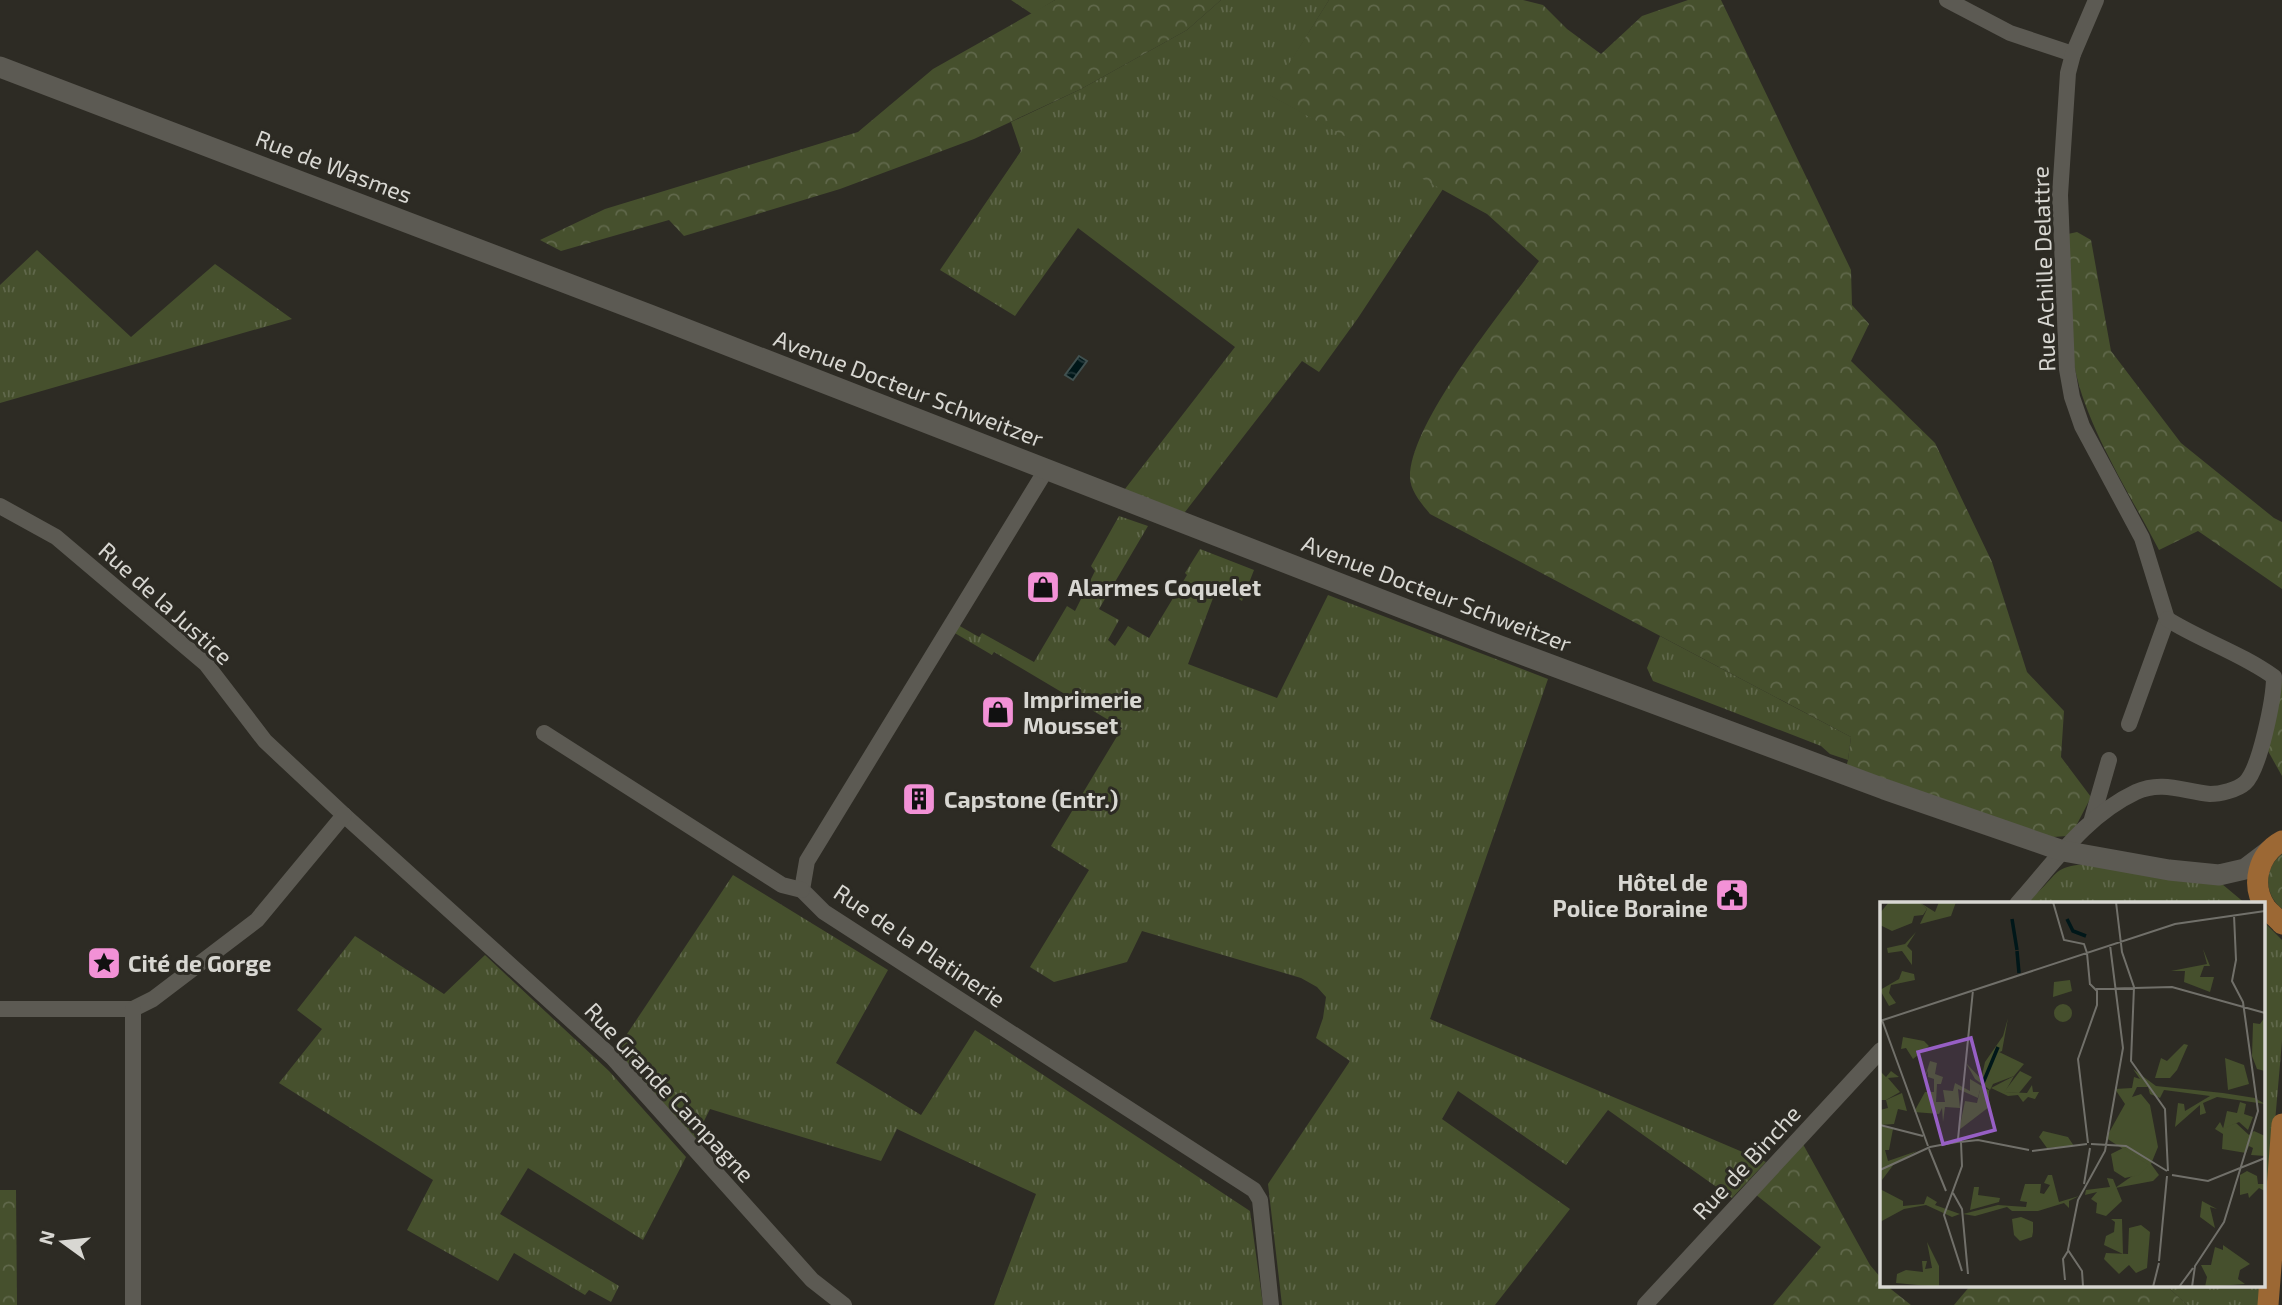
<svg xmlns="http://www.w3.org/2000/svg" width="2282" height="1305" viewBox="0 0 2282 1305" font-family="'Exo 2',sans-serif">
	<style>
		.grass { fill: url(#grass-tufts) }
		.forest { fill: url(#forest-crowns) }
		.water { fill: url(#water-waves); stroke: #415150; stroke-width: 2 }
		.lines { fill: none; stroke-linecap: round; stroke-linejoin: round }
		.minor { stroke: #5c5a53; stroke-width: 16 }
		.tertiary { stroke: #5c5a53; stroke-width: 21 }
		.primary { stroke: #9c6834; stroke-width: 21 }
		.labels { text-anchor: middle; dominant-baseline: central; stroke-width: 6; stroke-linejoin: round; paint-order: stroke }
		.street-label { font-size: 23px; fill: #d8d7d2; stroke: #2d2b24 }
		.poi-label { font-size: 23px; font-weight: bold; fill: #d8d7d2; stroke: #2d2b24; text-anchor: start }
		.inset-river { fill: none; stroke: #001719; stroke-width: 3.5 }
		.inset-road { fill: none; stroke: #71706a; stroke-width: 2 }
		.view { fill: #975fc5; fill-opacity: 0.15; stroke: #975fc5; stroke-width: 3.5 }
		.inset-edge { fill: none; stroke: #d8d7d2; stroke-width: 3.5 }
	</style>
	<defs>
		<pattern id="grass-tufts" width="24" height="20" patternUnits="userSpaceOnUse" patternTransform="scale(1.75)"><rect width="24" height="20" fill="#46502d"/><path d="M3 7l-1-3M5 7V3M7 7l1-3M15 17l-1-3M17 17v-4M19 17l1-3" fill="none" stroke="#60684b"/></pattern>
		<pattern id="forest-crowns" width="20" height="18" patternUnits="userSpaceOnUse" patternTransform="scale(1.75)"><rect width="20" height="18" fill="#46502d"/><path d="M2 6a3 3 0 1 1 6 0M12 15a3 3 0 1 1 6 0" fill="none" stroke="#60684b"/></pattern>
		<pattern id="water-waves" width="16" height="10" patternUnits="userSpaceOnUse" patternTransform="scale(1.75)"><rect width="16" height="10" fill="#001719"/><path d="M0 5q4-4 8 0t8 0" fill="none" stroke="#24383a"/></pattern>
	</defs>
	<rect width="100%" height="100%" fill="#2d2b24"/>
	<g class="grass">
		<path d="M 1011,0 L 1055,0 L 1032,14 Z"/>
		<path d="M 1221,0 L 1329,0 L 1270,95 L 1443,189 L 1358,318 L 1319,372 L 1302,361 L 1178,521 L 1118,498 L 1235,347 L 1078,228 L 1015,316 L 940,270 L 1021,151 L 1011,122 L 1081,89 L 1187,30 Z"/>
		<path d="M 37,250 L 131,337 L 215,264 L 292,319 L 0,403 L 0,285 Z"/>
		<path d="M 1119,516 L 1148,526 L 1099,609 L 1119,620 L 1108,640 L 1115,646 L 1128,626 L 1149,638 L 1187,575 L 1185,573 L 1200,549 L 1254,570 L 1242,601 L 1218,585 L 1188,664 L 1277,698 L 1328,595 L 1548,679 L 1430,1019 L 1766,1162 L 1732,1198 L 1608,1110 L 1566,1165 L 1458,1091 L 1442,1119 L 1570,1209 L 1495,1305 L 1282,1305 L 1268,1184 L 1350,1061 L 1316,1038 L 1323,1018 L 1326,997 L 1317,987 L 1301,978 L 1142,931 L 1127,962 L 1054,982 L 1030,967 L 1089,870 L 1051,846 L 1122,728 L 994,652 L 992,655 L 953,632 L 958,625 L 979,637 L 982,633 L 1034,662 L 1067,606 L 1075,611 L 1095,571 L 1091,566 Z"/>
		<path d="M 1660,636 L 1851,737 L 1848,760 L 1830,754 L 1821,746 L 1653,681 L 1647,668 Z"/>
		<path d="M 2086,864 L 2222,884 L 2246,904 L 2017,904 C 2024,900 2032,897 2038,892 C 2059,873 2053,867 2086,864 Z"/>
		<path d="M 733,875 L 888,970 L 836,1063 L 921,1115 L 975,1030 L 1250,1211 L 1263,1305 L 994,1305 L 1036,1194 L 897,1129 L 881,1161 L 710,1109 L 694,1141 L 615,1052 Z"/>
		<path d="M 2263,921 L 2282,940 L 2282,1041 L 2273,1145 L 2263,1305 L 2187,1305 L 2167,1286 L 2263,1286 Z"/>
		<path d="M 355,936 L 444,994 L 485,955 L 609,1071 L 686,1157 L 643,1240 L 528,1168 L 500,1214 L 619,1286 L 611,1302 L 589,1290 L 585,1295 L 514,1253 L 498,1281 L 407,1230 L 433,1180 L 279,1083 L 322,1029 L 297,1010 Z"/>
	</g>
	<g class="forest">
		<path d="M 1055,0 L 1221,0 L 1187,30 L 1081,89 L 974,139 L 840,189 L 684,236 L 669,220 L 561,251 L 540,240 L 605,209 L 858,132 L 933,69 Z"/>
		<path d="M 1329,0 L 1523,0 L 1543,5 L 1567,29 L 1601,54 L 1642,16 L 1688,0 L 1721,0 L 1851,270 L 1852,305 L 1869,324 L 1851,361 L 1935,443 L 1992,562 L 2027,672 L 2064,711 L 2061,757 L 2091,797 L 2075,828 L 2067,836 L 2053,837 L 1844,774 L 1848,760 L 1851,737 L 1430,514 C 1422,504 1410,491 1410,477 C 1410,422 1505,308 1539,261 L 1487,214 L 1269,95 Z"/>
		<path d="M 2077,232 L 2091,240 L 2111,351 L 2181,443 L 2274,518 L 2282,522 L 2282,589 L 2198,531 L 2159,550 C 2131,496 2087,428 2075,369 C 2066,325 2068,278 2068,234 Z"/>
		<path d="M 2282,678 L 2282,776 L 2268,751 Z"/>
		<path d="M 2282,854 L 2282,909 C 2264,894 2263,869 2282,854 Z"/>
		<path d="M 1799,1137 L 1870,1265 L 1881,1278 L 1881,1286 L 1887,1286 L 1911,1305 L 1773,1305 L 1821,1247 L 1750,1190 Z"/>
		<path d="M 0,1190 L 16,1190 L 17,1305 L 0,1305 Z"/>
		<path d="M 1970,1286 L 2167,1286 L 2187,1305 L 1954,1305 Z"/>
	</g>
	<path class="water" d="M 1079,356 L 1087,361 L 1073,380 L 1065,375 Z"/>
	<g class="lines">
		<g class="minor">
			<path d="M 1947,0 L 2010,33 L 2073,54"/>
			<path d="M 2096,0 L 2073,54 L 2068,73 L 2060,195 L 2067,369 L 2072,397 L 2082,426 L 2142,538 L 2167,619 L 2129,724"/>
			<path d="M 1046,470 L 807,861 L 802,890 L 824,912 L 1254,1190 L 1260,1200 L 1271,1305"/>
			<path d="M 0,506 L 56,537 L 206,664 L 265,741 L 344,815 L 612,1057 L 812,1280 L 844,1305"/>
			<path d="M 544,733 L 782,885 L 802,890"/>
			<path d="M 2092,819 L 2109,760"/>
			<path d="M 2017,904 C 2054,863 2085,816 2136,792 C 2162,780 2185,792 2210,794 C 2220,794 2237,790 2245,783 C 2260,769 2274,698 2274,677 C 2241,653 2202,641 2167,619"/>
			<path d="M 0,1009 L 133,1009 L 153,999 L 257,920 L 344,815"/>
			<path d="M 133,1305 L 133,1009"/>
			<path d="M 1645,1305 L 1881,1050"/>
		</g>
		<path class="tertiary" d="M 0,67 L 650,315 L 1500,646 L 1884,789 L 2063,851 L 2169,870 L 2219,875 L 2245,869 L 2270,850"/>
		<g class="primary">
			<path d="M 2282,841 C 2258,854 2250,885 2266,908 C 2271,914 2277,918 2282,924"/>
			<path d="M 2268,1305 L 2282,1124"/>
		</g>
	</g>
	<defs>
		<g id="shop-square" transform="scale(1.75)"><rect x="-9" y="-9" width="18" height="18" rx="4" fill="#f291d6" stroke="#2d2b24"/><path d="M-5-2.5h2.3a2.7 3.5 0 0 1 5.4 0H5L5.5 6h-11ZM-1.5-2.5h3a1.5 2.3 0 0 0-3 0Z" fill="#111"/></g>
		<g id="building-square" transform="scale(1.75)"><rect x="-9" y="-9" width="18" height="18" rx="4" fill="#f291d6" stroke="#2d2b24"/><path d="M-4-6H4V6H1V3H-1V6H-4ZM-2.5-4.3h1.7v1.8h-1.7ZM.8-4.3h1.7v1.8H.8ZM-2.5-1h1.7V.8h-1.7ZM.8-1h1.7V.8H.8Z" fill="#111"/></g>
		<g id="civic-square" transform="scale(1.75)"><rect x="-9" y="-9" width="18" height="18" rx="4" fill="#f291d6" stroke="#2d2b24"/><path d="M-.6-6.5H3V-4.5H.6V-3L4-1V1h2V6H-6V1h2V-1L-.6-3ZM-1.2 2.5V6h2.4V2.5Z" fill="#111"/></g>
		<g id="sight-square" transform="scale(1.75)"><rect x="-9" y="-9" width="18" height="18" rx="4" fill="#f291d6" stroke="#2d2b24"/><path d="M0-6L1.8-2.2L6-1.7L2.9 1.2L3.7 5.4L0 3.3L-3.7 5.4L-2.9 1.2L-6-1.7L-1.8-2.2Z" fill="#111"/></g>
	</defs>
	<g fill-rule="evenodd">
		<use href="#shop-square" x="1043" y="587"/>
		<use href="#shop-square" x="998" y="712"/>
		<use href="#building-square" x="919" y="799"/>
		<use href="#civic-square" x="1732" y="895"/>
		<use href="#sight-square" x="104" y="963"/>
	</g>
	<g class="labels">
		<g class="street-label">
			<text transform="translate(334 166) rotate(21)">Rue de Wasmes</text>
			<text transform="translate(2043 269) rotate(-92)">Rue Achille Delattre</text>
			<text transform="translate(909 388) rotate(21)">Avenue Docteur Schweitzer</text>
			<text transform="translate(1437 593) rotate(21)">Avenue Docteur Schweitzer</text>
			<text transform="translate(166 603) rotate(42)">Rue de la Justice</text>
			<text transform="translate(920 945) rotate(34)">Rue de la Platinerie</text>
			<text transform="translate(670 1092) rotate(47)">Rue Grande Campagne</text>
			<text transform="translate(1746 1162) rotate(-47)">Rue de Binche</text>
		</g>
		<g class="poi-label">
			<text x="1068" y="587">Alarmes Coquelet</text>
			<text x="1023" y="699">Imprimerie<tspan x="1023" dy="26">Mousset</tspan></text>
			<text x="944" y="799">Capstone (Entr.)</text>
			<text x="1708" y="882" text-anchor="end">Hôtel de<tspan x="1708" dy="26">Police Boraine</tspan></text>
			<text x="128" y="963">Cité de Gorge</text>
		</g>
	</g>
	<g transform="translate(1880 902)">
		<rect width="385" height="385" fill="#2d2b24"/>
		<path d="M 323,47 L 330,64 L 324,64 L 320,75 L 334,75 L 330,90 L 304,80 L 305,69 L 291,69 L 327,62 ZM 22,69 L 34,72 L 35,78 L 11,83 L 9,91 L 16,101 L 9,104 L 0,88 L 19,77 ZM 128,116 L 122,149 L 115,152 L 105,181 L 101,178 L 105,160 L 123,134 ZM 345,156 L 364,163 L 369,182 L 348,188 ZM 50,159 L 57,161 L 55,172 L 63,175 L 61,182 L 57,182 L 56,200 L 65,200 L 63,188 L 73,189 L 75,181 L 90,189 L 90,177 L 110,189 L 100,188 L 98,196 L 78,187 L 80,206 L 65,205 L 63,220 L 62,206 L 59,212 L 34,210 L 45,190 L 54,190 L 54,177 L 48,175 L 48,169 L 45,175 ZM 253,167 L 276,184 L 343,191 L 375,196 L 385,202 L 337,195 L 323,201 L 326,211 L 320,213 L 320,203 L 295,225 L 298,201 L 304,202 L 305,209 L 330,194 L 284,188 L 280,196 L 270,192 L 268,185 L 257,185 L 252,195 L 261,192 L 270,203 L 278,245 L 271,262 L 279,273 L 273,279 L 235,286 L 268,263 L 226,236 L 245,202 L 235,187 L 252,186 L 254,175 L 260,177 ZM 134,174 L 125,190 L 147,191 L 152,183 L 153,190 L 159,190 L 155,197 L 148,195 L 143,200 L 138,193 L 128,194 L 111,186 ZM 22,191 L 27,209 L 18,207 L 14,222 L 0,223 L 0,208 L 8,206 L 6,198 ZM 340,220 L 343,226 L 356,221 L 369,233 L 374,229 L 385,234 L 385,254 L 371,253 L 373,246 L 369,244 L 366,251 L 342,247 L 343,232 L 335,227 ZM 0,224 L 13,227 L 9,248 L 5,248 L 8,259 L 37,249 L 14,262 L 2,278 ZM 367,269 L 377,274 L 378,282 L 385,282 L 385,289 L 379,286 L 369,296 L 368,291 L 360,293 L 360,273 ZM 322,299 L 337,307 L 330,305 L 335,326 L 320,315 ZM 231,317 L 242,317 L 243,352 L 224,343 L 226,334 L 234,330 L 235,320 Z" fill="#46502d"/>
		<path d="M 39,0 L 55,10 L 59,0 L 76,0 L 71,14 L 40,22 L 47,7 ZM 36,30 L 27,44 L 32,49 L 32,63 L 22,49 L 8,51 L 7,46 L 25,42 ZM 385,115 L 385,169 L 377,167 L 372,154 L 373,121 L 380,122 ZM 23,135 L 44,139 L 49,144 L 33,157 L 26,146 L 21,147 ZM 304,142 L 308,143 L 297,168 L 290,176 L 275,176 L 281,156 L 287,159 ZM 117,149 L 144,162 L 134,174 L 113,182 L 110,188 L 95,177 L 86,161 L 104,180 ZM 0,169 L 6,175 L 11,169 L 19,175 L 8,176 L 20,190 L 6,198 L 0,198 ZM 100,188 L 109,188 L 109,205 L 79,228 L 85,199 L 97,201 ZM 163,229 L 188,235 L 194,244 L 167,246 L 159,235 ZM 243,246 L 269,263 L 259,273 L 245,276 L 234,269 L 231,252 ZM 168,273 L 172,273 L 179,300 L 199,294 L 189,299 L 189,306 L 184,301 L 158,309 L 132,309 L 127,305 L 95,314 L 83,312 L 118,303 L 146,305 L 147,300 L 140,299 L 145,282 L 161,282 L 160,291 L 164,292 L 170,283 L 164,281 ZM 227,276 L 233,277 L 242,299 L 226,314 L 216,311 L 217,301 L 211,297 L 217,290 L 205,293 L 206,288 L 230,285 ZM 0,287 L 23,299 L 23,304 L 44,302 L 47,294 L 57,300 L 55,303 L 80,312 L 72,315 L 46,303 L 24,307 L 0,320 ZM 141,315 L 153,320 L 153,330 L 152,335 L 140,339 L 134,333 L 132,317 ZM 261,323 L 270,330 L 267,366 L 256,371 L 249,363 L 239,372 L 224,357 L 226,351 L 248,352 L 249,326 ZM 47,340 L 59,364 L 59,385 L 16,381 L 17,372 L 26,368 L 43,370 L 42,359 L 47,359 L 45,367 L 52,366 ZM 343,343 L 370,362 L 360,368 L 358,377 L 365,382 L 325,385 L 327,375 L 321,363 L 331,363 L 335,345 L 343,348 Z" fill="#46502d"/>
		<path d="M 9,0 L 39,0 L 47,7 L 43,13 L 34,14 L 32,21 L 12,29 L 0,23 L 0,11 Z" fill="#46502d"/>
		<path d="M 190,78 L 192,89 L 173,95 L 174,80 ZM 140,169 L 152,175 L 139,191 L 124,190 ZM 94,285 L 99,285 L 98,293 L 120,296 L 119,300 L 90,308 Z" fill="#46502d"/>
		<path d="M174 111a9 9 0 1 1 18 0a9 9 0 1 1-18 0ZM 360,200 L 366,202 L 364,212 L 373,215 L 368,228 L 359,220 L 343,227 L 347,209 L 357,211 Z" fill="#46502d"/>
		<path class="inset-river" d="M 132,17 L 137,48M 187,17 L 193,29 L 206,34M 137,49 L 139,71M 103,181 L 118,145"/>
		<path class="inset-road" d="M 173,0 L 184,38 L 204,42 L 207,51M 236,0 L 242,50 L 254,85 L 251,159 L 285,207 L 288,269M 207,51 L 210,83M 216,87 L 292,85 L 385,111M 2,118 L 48,244M 0,119 L 295,22 L 385,9M 0,223 L 43,234M 78,237 L 93,88M 80,240 L 98,238 L 149,248M 81,240 L 82,264 L 64,313 L 82,369M 208,241 L 198,157 L 217,103 L 217,89 L 210,82M 211,242 L 246,244 L 287,269M 49,247 L 66,289M 152,249 L 207,242M 0,268 L 50,245 L 82,239M 292,273 L 328,279 L 385,256M 204,282 L 210,246M 73,291 L 82,307 L 88,372M 279,359 L 287,274M 185,378 L 183,357 L 188,349M 203,384 L 202,369 L 188,348 L 198,298 L 225,249 L 243,146 L 230,43M 273,385 L 279,361M 299,385 L 313,366M 312,385 L 315,364 L 344,320 L 378,209 L 363,100 L 352,79 L 356,58 L 354,13"/>
		<path class="view" d="M 91,136 L 115,228 L 63,242 L 38,150 Z"/>
		<rect width="385" height="385" class="inset-edge"/>
	</g>
	<g transform="translate(63 1242) rotate(285)" stroke="#2d2b24" stroke-width="5" paint-order="stroke">
	<path d="M0-5L12 26L0 18L-12 26Z" fill="#d8d7d2"/>
	<text y="-10" font-size="19" font-weight="bold" text-anchor="middle" fill="#d8d7d2">N</text>
	</g>
</svg>
